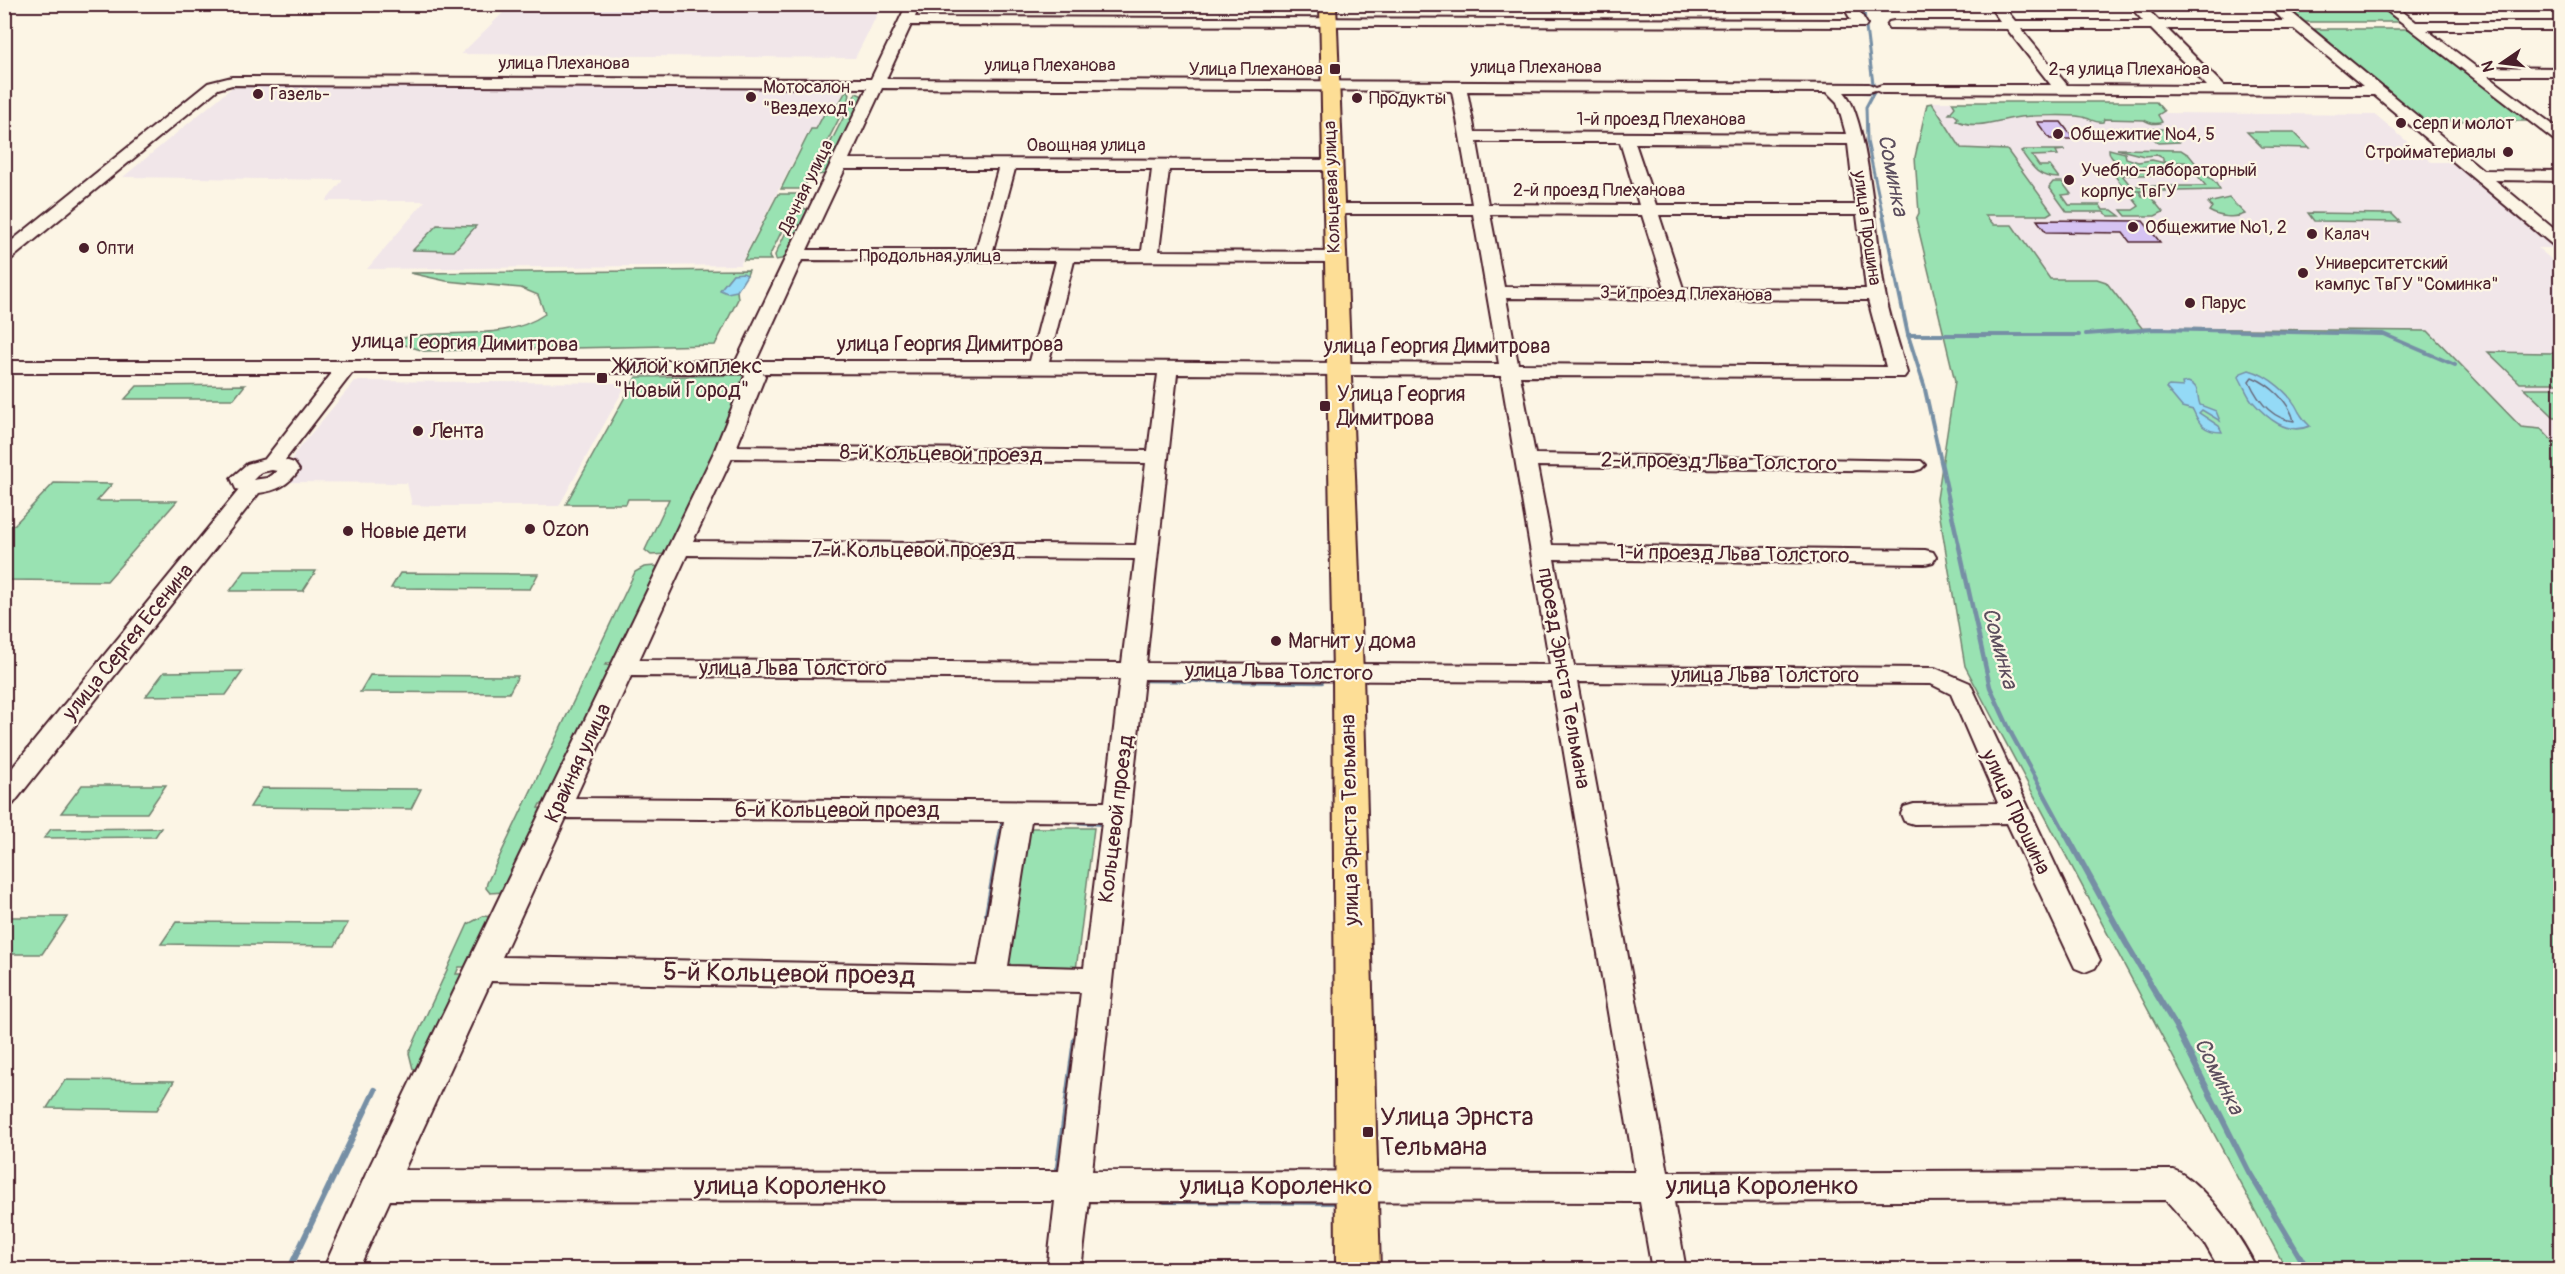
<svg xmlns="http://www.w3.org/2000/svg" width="2565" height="1274" viewBox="0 0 2565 1274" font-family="Pangolin,sans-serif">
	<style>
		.built { fill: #f1e6e9 }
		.green { fill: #99e2b2; stroke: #72806e; stroke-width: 1.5 }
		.water { fill: #94daf6; stroke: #768fa5; stroke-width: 1.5 }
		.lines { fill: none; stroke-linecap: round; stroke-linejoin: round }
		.shore { stroke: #686a7c; stroke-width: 1.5 }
		.stream-far3 { stroke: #768fa5; stroke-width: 3 }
		.stream-far2 { stroke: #768fa5; stroke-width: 4 }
		.stream-far1 { stroke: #768fa5; stroke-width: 4.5 }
		.stream { stroke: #768fa5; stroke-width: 6 }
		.building { fill: #d6c3f3; stroke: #4a1f2b; stroke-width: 1.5 }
		.minor-casing { stroke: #4a1f2b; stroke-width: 4 }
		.major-casing { stroke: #4a1f2b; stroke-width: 4 }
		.minor { fill: #fcf5e5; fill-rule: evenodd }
		.major { fill: #fdde96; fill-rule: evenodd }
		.poi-dot { fill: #4a1f2b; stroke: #fcf5e5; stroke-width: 2 }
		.labels { text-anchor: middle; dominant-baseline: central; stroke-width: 4.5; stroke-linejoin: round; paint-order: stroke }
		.far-street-label { font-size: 18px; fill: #4a1f2b; stroke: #fcf5e5 }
		.far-poi-label { font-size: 18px; fill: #4a1f2b; stroke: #fcf5e5; text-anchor: start }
		.street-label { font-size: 21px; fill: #4a1f2b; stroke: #fcf5e5 }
		.poi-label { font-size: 21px; fill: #4a1f2b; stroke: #fcf5e5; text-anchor: start }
		.water-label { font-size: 22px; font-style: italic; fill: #5c4e5e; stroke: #fcf5e5 }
		.near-street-label { font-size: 26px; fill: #4a1f2b; stroke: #fcf5e5 }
		.near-poi-label { font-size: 26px; fill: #4a1f2b; stroke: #fcf5e5; text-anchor: start }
	</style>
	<rect width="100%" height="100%" fill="#fcf5e5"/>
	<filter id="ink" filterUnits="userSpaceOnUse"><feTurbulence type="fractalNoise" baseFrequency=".0167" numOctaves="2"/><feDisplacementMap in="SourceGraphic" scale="12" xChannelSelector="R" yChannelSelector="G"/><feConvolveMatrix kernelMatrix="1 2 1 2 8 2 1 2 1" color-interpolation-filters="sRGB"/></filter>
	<g filter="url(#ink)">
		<g class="built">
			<path d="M 511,5 L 511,4 L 882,5 L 855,58 L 461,54 Z"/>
			<path d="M 235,85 L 846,88 L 833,113 L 824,113 L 815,129 L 810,129 L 740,265 L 367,269 L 425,201 L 326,201 L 343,180 L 123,177 Z"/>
			<path d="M 1932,102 L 2156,102 L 2166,113 L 2376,115 L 2431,162 L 2449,162 L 2465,171 L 2555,248 L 2538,248 L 2560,267 L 2560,449 L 2541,429 L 2521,427 L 2428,331 L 2142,328 L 2106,282 L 2097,279 L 2050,279 L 2012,225 L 1994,225 L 1985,214 L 1961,148 Z"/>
			<path d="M 355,381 L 627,383 L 559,506 L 436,506 L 412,505 L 407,483 L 285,482 L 294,454 Z"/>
		</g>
		<g class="green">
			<path d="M 2284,5 L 2377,5 L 2400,22 L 2305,22 Z"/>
			<path d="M 2314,29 L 2410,29 L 2534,121 L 2424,121 Z"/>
			<path d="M 847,89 L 850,94 L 849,99 L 803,189 L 781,189 L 811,129 L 816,129 L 824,114 L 834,113 Z"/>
			<path d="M 856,93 L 863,96 L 828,174 L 814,175 Z"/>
			<path d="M 1952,102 L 2156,102 L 2164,111 L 2158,115 L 2162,122 C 2156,125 2149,123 2144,120 L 2104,119 L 2103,122 C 2095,123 2093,120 2086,118 C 2077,114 2031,116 2020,117 C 2000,119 1976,131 1956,120 L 1958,118 L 1954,114 L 1949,114 L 1955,107 Z"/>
			<path d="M 1932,103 L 1961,148 L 2007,150 L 2052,212 L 2047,215 L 1985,215 L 1994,225 L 2012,225 L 2050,279 L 2097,279 L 2106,282 L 2142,328 L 2428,331 L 2521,427 L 2541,429 L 2560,449 L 2560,1269 L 2286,1269 L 1965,666 L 1937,499 L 1955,381 L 1916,219 L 1919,213 L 1915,157 L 1927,104 Z"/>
			<path d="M 2145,129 L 2167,129 L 2179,142 L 2158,143 Z"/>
			<path d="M 2247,132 L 2294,132 L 2309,148 L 2262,147 Z"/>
			<path d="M 2109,149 L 2125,153 L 2126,158 L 2138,162 L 2152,160 L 2178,166 C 2162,166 2108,173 2109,149 Z"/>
			<path d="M 2117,149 L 2181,150 L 2189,155 L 2197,165 L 2193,166 L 2185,162 L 2178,162 L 2179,165 L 2163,161 L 2163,158 L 2157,155 L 2144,156 Z"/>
			<path d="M 2023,150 L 2065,150 L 2056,151 L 2058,155 L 2032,156 L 2039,166 L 2050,166 L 2059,178 C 2038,178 2032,167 2021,151 Z"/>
			<path d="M 2111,171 L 2151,171 L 2155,175 L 2122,175 L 2131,186 L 2162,186 L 2166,191 L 2133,191 L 2139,191 L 2142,196 L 2150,196 L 2163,212 L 2155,216 L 2126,216 L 2121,210 L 2133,210 L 2139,206 Z"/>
			<path d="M 2159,172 C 2182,172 2209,166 2220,190 L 2176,191 L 2172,186 L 2206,186 L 2197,175 L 2162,175 Z"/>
			<path d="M 2053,182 L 2062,182 L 2071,194 L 2062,195 L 2069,205 L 2100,205 L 2103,210 L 2112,210 L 2120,216 L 2109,216 L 2103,212 L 2067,212 L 2049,187 Z"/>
			<path d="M 778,194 L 800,194 L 769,257 L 771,260 L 744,260 Z"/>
			<path d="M 2229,198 L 2245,214 C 2234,219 2219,217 2209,211 L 2212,207 L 2208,203 Z"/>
			<path d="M 798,207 L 811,210 L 787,258 L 776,260 L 775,255 Z"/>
			<path d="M 2308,213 L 2392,214 L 2400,222 L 2314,221 Z"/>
			<path d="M 437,225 L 476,226 L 454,251 L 413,250 Z"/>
			<path d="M 749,270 L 747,275 L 733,274 L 721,289 L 737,291 L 738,299 L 715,345 L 424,351 L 392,341 C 441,325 500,345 545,314 L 538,295 L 521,288 L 446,281 L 410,273 Z"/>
			<path d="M 2488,352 L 2555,353 L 2560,358 L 2560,383 L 2520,383 Z"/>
			<path d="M 743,375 L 747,384 L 667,554 L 651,555 L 645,550 L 669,499 L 628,499 L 626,504 L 566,504 L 636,377 Z"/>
			<path d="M 245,385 L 234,399 L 125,399 L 137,386 Z"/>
			<path d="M 2524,388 L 2560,388 L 2560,417 L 2554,417 Z"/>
			<path d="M 54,483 L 112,484 L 97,501 L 177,501 L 107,581 L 5,580 L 5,525 L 14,525 Z"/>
			<path d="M 655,566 L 660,568 L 616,663 L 607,663 L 605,665 L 615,666 L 551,804 L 540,804 L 538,808 L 549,809 L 504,892 L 490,893 L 486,888 L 487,883 L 635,572 L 644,567 Z"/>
			<path d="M 245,571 L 316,571 L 303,591 L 230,591 Z"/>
			<path d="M 400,573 L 538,574 L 530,589 L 391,588 Z"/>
			<path d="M 243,671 L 226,695 L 146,696 L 164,672 Z"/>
			<path d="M 370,675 L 518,676 L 509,693 L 360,692 Z"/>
			<path d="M 82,785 L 166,785 L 147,813 L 61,813 Z"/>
			<path d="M 262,788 L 421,789 L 411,809 L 250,807 Z"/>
			<path d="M 161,828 L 155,837 L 44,838 L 51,829 Z"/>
			<path d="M 1028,828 L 1094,828 L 1076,970 L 1004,969 Z"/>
			<path d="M 483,916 L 492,917 L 475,967 L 459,967 L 456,974 L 472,974 L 428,1068 L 413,1069 L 409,1053 L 468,924 Z"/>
			<path d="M 4,917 L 67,917 L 42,954 L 5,954 Z"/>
			<path d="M 176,922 L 348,923 L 335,946 L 161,944 Z"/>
			<path d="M 65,1080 L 174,1081 L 157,1110 L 47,1108 Z"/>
		</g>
		<g class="water">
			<path d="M 743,273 L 747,275 L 737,291 L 727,293 L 720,290 L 733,274 Z"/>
			<path d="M 2249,370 C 2268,375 2291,394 2299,412 C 2303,418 2304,421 2310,426 C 2287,436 2267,418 2253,402 C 2249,399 2243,384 2239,377 L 2241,373 Z"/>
			<path d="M 2188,382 C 2201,387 2196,395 2200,405 L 2216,411 L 2220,421 L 2202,410 L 2199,413 L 2219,426 L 2222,432 C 2204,432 2199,424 2193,410 L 2182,407 L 2166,388 L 2169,386 L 2183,387 L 2182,383 Z"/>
		</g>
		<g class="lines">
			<path class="shore" d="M 2252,377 C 2269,384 2290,402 2294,421 C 2271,419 2258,401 2249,381 Z"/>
			<g class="stream-far3">
				<path d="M 1863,4 L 1874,92 L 1866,107 L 1867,141 L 1883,216"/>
				<path d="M 1850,92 L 1874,93"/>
			</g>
			<g class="stream-far2">
				<path d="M 1883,215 L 1908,335 L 1924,385 L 1947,489"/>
				<path d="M 2086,334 L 2156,329 L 2383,334 L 2455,365"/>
				<path d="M 1908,335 L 2079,335"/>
			</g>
			<g class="stream-far1">
				<path d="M 1946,488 L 1990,687 L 2012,735 L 2067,836"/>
				<path d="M 1139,680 L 1322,682"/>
				<path d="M 1063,821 L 1104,824"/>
				<path d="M 1000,836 L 1003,820 L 1007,820"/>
			</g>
			<g class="stream">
				<path d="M 2066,834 L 2126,943 L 2175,1025 L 2249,1172 L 2308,1270"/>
				<path d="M 987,914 L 1001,834"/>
				<path d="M 1054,1174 L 1057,1174 L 1075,1039"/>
				<path d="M 1165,1201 L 1340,1202"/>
				<path d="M 289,1270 L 375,1090"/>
			</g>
		</g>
		<g class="building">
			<path d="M 2037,122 L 2061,122 L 2074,139 L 2050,139 Z"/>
			<path d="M 2037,220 L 2143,221 L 2160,242 L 2130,242 L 2123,233 L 2046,232 Z"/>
		</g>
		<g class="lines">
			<g class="minor-casing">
				<g id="minor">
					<path d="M 907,4 L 920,4 L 915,17 L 1851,20 L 1842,4 L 1855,4 L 1867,24 L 1865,27 L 911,25 L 886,79 L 1869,84 L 1876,87 L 1882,85 L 2051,85 L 2007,29 L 1889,28 L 1887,25 L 1889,22 L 1894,21 L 2000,21 L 1988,4 L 2001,4 L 2015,21 L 2143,21 L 2128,4 L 2142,4 L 2159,21 L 2284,21 L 2266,4 L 2281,4 L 2483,170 L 2560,171 L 2560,181 L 2495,180 L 2560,234 L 2560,247 L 2554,246 L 2374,95 L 1882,93 L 1875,90 L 1869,92 L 1844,92 C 1869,117 1877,252 1885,293 C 1890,320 1900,347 1907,373 L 1904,377 L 1520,376 L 1535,454 L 1921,461 L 1925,465 L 1921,469 L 1914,471 L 1537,466 L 1552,545 L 1925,550 L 1933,552 L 1936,557 L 1933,562 L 1925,564 L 1554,559 L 1574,666 L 1935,668 L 1970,683 L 2100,960 L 2095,968 L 2085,972 L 2075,968 L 2007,823 L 1914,824 L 1904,821 L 1901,814 L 1904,807 L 1914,804 L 1998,803 L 1951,694 L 1931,684 L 1577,682 L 1668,1172 L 2174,1170 C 2203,1181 2244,1241 2257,1270 L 2220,1270 L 2205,1244 L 2166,1200 L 1674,1202 L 1686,1270 L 1652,1270 L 1640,1202 L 1089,1201 L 1081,1270 L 1047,1270 L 1055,1201 L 390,1200 L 358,1270 L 323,1270 L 366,1174 L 714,452 L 745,376 L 743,373 L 352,373 L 285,460 L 294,463 L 299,470 C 288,485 277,491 259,493 L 13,804 L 4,807 L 4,778 L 239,490 L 236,489 L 231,478 L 247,464 L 265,459 L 332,373 L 4,373 L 4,361 L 736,361 L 867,88 L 232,85 L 218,89 L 10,260 L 4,261 L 4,247 L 208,83 L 232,77 L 871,79 ZM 2021,29 L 2151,29 L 2207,86 L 2067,85 ZM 2167,29 L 2294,29 L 2363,86 L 2224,86 ZM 882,88 L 1452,91 L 1472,204 L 1334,204 L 1326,209 L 1334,214 L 1473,214 L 1499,364 L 1049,361 L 1074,261 L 1334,262 L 1340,261 L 1343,257 L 1340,253 L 1334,252 L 1159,251 L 1169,170 L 1332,170 L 1340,165 L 1332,160 L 849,159 ZM 1467,91 L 1827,92 L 1837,102 L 1846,134 L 1475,132 ZM 1477,142 L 1620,142 L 1639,205 L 1488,204 ZM 1635,143 L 1848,144 L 1855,205 L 1656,205 ZM 845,169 L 998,169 L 976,250 L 807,250 ZM 1015,169 L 1152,169 L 1142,251 L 993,250 ZM 1490,214 L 1642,215 L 1665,288 L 1504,287 ZM 1659,215 L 1857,215 L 1866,289 L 1683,288 ZM 802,260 L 1056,261 L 1030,361 L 756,361 ZM 1506,298 L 1868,300 L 1886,367 L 1518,364 ZM 763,373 L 1158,374 L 1148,451 L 737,446 L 765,376 ZM 1177,374 L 1501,376 L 1550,665 L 1146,663 ZM 732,458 L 1146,463 L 1136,545 L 693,541 ZM 272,470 L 277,471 L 267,478 L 253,480 L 261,472 ZM 687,555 L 1135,559 L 1122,663 L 639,660 ZM 631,676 L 1120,679 L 1105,802 L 575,798 ZM 1144,679 L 1552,682 L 1635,1172 L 1092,1171 ZM 566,818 L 1004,821 L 978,966 L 502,957 ZM 1031,821 L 1102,822 L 1084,968 L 1008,966 ZM 491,981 L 1081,992 L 1059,1171 L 404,1170 Z"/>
					<path d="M 2378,4 L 2393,4 L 2416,22 L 2560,22 L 2560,30 L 2427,30 L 2476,67 L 2560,68 L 2560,76 L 2488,76 L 2560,130 L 2560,142 L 2554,140 Z"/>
				</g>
			</g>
			<g class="major-casing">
				<path id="major" d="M 1320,4 L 1336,4 L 1363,674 L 1380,1270 L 1336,1270 L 1333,674 Z"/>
			</g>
			<use href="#minor" class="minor"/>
			<use href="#major" class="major"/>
		</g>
	</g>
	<g class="poi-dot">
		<rect x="1329" y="63" width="12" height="12" rx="3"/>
		<circle cx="258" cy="94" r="6"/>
		<circle cx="751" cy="97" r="6"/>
		<circle cx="1357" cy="98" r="6"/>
		<circle cx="2401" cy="123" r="6"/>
		<circle cx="2058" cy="134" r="6"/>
		<circle cx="2508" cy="152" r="6"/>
		<circle cx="2069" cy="180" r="6"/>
		<circle cx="2133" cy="227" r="6"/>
		<circle cx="2312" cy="234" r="6"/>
		<circle cx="84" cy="248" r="6"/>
		<circle cx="2303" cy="273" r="6"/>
		<circle cx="2190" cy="303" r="6"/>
		<rect x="596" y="372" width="12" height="12" rx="3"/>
		<rect x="1319" y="400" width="12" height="12" rx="3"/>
		<circle cx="418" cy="431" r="6"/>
		<circle cx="530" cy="529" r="6"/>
		<circle cx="348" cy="531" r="6"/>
		<circle cx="1276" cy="641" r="6"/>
		<rect x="1362" y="1126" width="12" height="12" rx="3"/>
	</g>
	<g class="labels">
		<g class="far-street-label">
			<text x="564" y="63">улица Плеханова</text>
			<text x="1050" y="65">улица Плеханова</text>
			<text x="1536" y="67">улица Плеханова</text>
			<text x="2129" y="69">2-я улица Плеханова</text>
			<text x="1661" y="119">1-й проезд Плеханова</text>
			<text x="1086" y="145">Овощная улица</text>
			<text transform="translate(806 187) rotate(-64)">Дачная улица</text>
			<text transform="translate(1332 187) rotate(-92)">Кольцевая улица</text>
			<text x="1599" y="190">2-й проезд Плеханова</text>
			<text transform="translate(1867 228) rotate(82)">улица Прошина</text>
			<text x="930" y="256">Продольная улица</text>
			<text transform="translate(1686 294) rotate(1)">3-й проезд Плеханова</text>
		</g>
		<g class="far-poi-label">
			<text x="1323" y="69" text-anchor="end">Улица Плеханова</text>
			<text x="763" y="87">Мотосалон<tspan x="763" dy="21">"Вездеход"</tspan></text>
			<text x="270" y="94">Газель-</text>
			<text x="1369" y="98">Продукты</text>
			<text x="2413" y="123">серп и молот</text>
			<text x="2070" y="134">Общежитие №4, 5</text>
			<text x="2496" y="152" text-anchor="end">Стройматериалы</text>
			<text x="2081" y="170">Учебно-лабораторный<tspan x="2081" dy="21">корпус ТвГУ</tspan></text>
			<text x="2145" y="227">Общежитие №1, 2</text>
			<text x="2324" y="234">Калач</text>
			<text x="96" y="248">Опти</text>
			<text x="2315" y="263">Университетский<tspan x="2315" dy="21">кампус ТвГУ "Соминка"</tspan></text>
			<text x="2202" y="303">Парус</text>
		</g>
		<g class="street-label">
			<text transform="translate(465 343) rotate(1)">улица Георгия Димитрова</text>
			<text x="950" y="344">улица Георгия Димитрова</text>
			<text x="1437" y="346">улица Георгия Димитрова</text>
			<text transform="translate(941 454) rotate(1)">8-й Кольцевой проезд</text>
			<text transform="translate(1719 462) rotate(1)">2-й проезд Льва Толстого</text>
			<text x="913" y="550">7-й Кольцевой проезд</text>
			<text transform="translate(1733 554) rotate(1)">1-й проезд Льва Толстого</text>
			<text transform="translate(128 642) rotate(-51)">улица Сергея Есенина</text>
			<text x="793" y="668">улица Льва Толстого</text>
			<text transform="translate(1279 672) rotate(1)">улица Льва Толстого</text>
			<text x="1765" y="675">улица Льва Толстого</text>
			<text transform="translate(1564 678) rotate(80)">проезд Эрнста Тельмана</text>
			<text transform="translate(578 763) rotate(-65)">Крайняя улица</text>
			<text x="837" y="810">6-й Кольцевой проезд</text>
			<text transform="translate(2016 812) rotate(65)">улица Прошина</text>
			<text transform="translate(1116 819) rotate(-83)">Кольцевой проезд</text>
			<text transform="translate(1350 820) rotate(-91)">улица Эрнста Тельмана</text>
		</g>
		<g class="poi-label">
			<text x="614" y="366">Жилой комплекс<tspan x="614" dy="24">"Новый Город"</tspan></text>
			<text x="1337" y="394">Улица Георгия<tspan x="1337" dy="24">Димитрова</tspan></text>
			<text x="430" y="431">Лента</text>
			<text x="542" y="529">Ozon</text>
			<text x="360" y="531">Новые дети</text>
			<text x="1288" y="641">Магнит у дома</text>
		</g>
		<g class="water-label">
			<text transform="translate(1893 175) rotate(79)">Соминка</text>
			<text transform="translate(2000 648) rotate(75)">Соминка</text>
			<text transform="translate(2219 1076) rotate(63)">Соминка</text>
		</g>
		<g class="near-street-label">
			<text transform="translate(789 974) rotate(1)">5-й Кольцевой проезд</text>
			<text x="790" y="1186">улица Короленко</text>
			<text x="1276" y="1186">улица Короленко</text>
			<text x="1762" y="1186">улица Короленко</text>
		</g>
		<g class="near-poi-label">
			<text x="1380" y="1117">Улица Эрнста<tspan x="1380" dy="30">Тельмана</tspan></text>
		</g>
	</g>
	<rect width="2565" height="1274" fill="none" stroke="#fcf5e5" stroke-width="24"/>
	<rect x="12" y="12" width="2541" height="1250" fill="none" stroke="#4a1f2b" stroke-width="2" filter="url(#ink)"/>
	<g transform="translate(2502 63) rotate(256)" stroke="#fcf5e5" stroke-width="4.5" paint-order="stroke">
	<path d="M0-4.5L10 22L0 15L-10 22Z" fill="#4a1f2b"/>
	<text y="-9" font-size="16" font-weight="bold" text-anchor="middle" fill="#4a1f2b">N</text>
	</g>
</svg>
